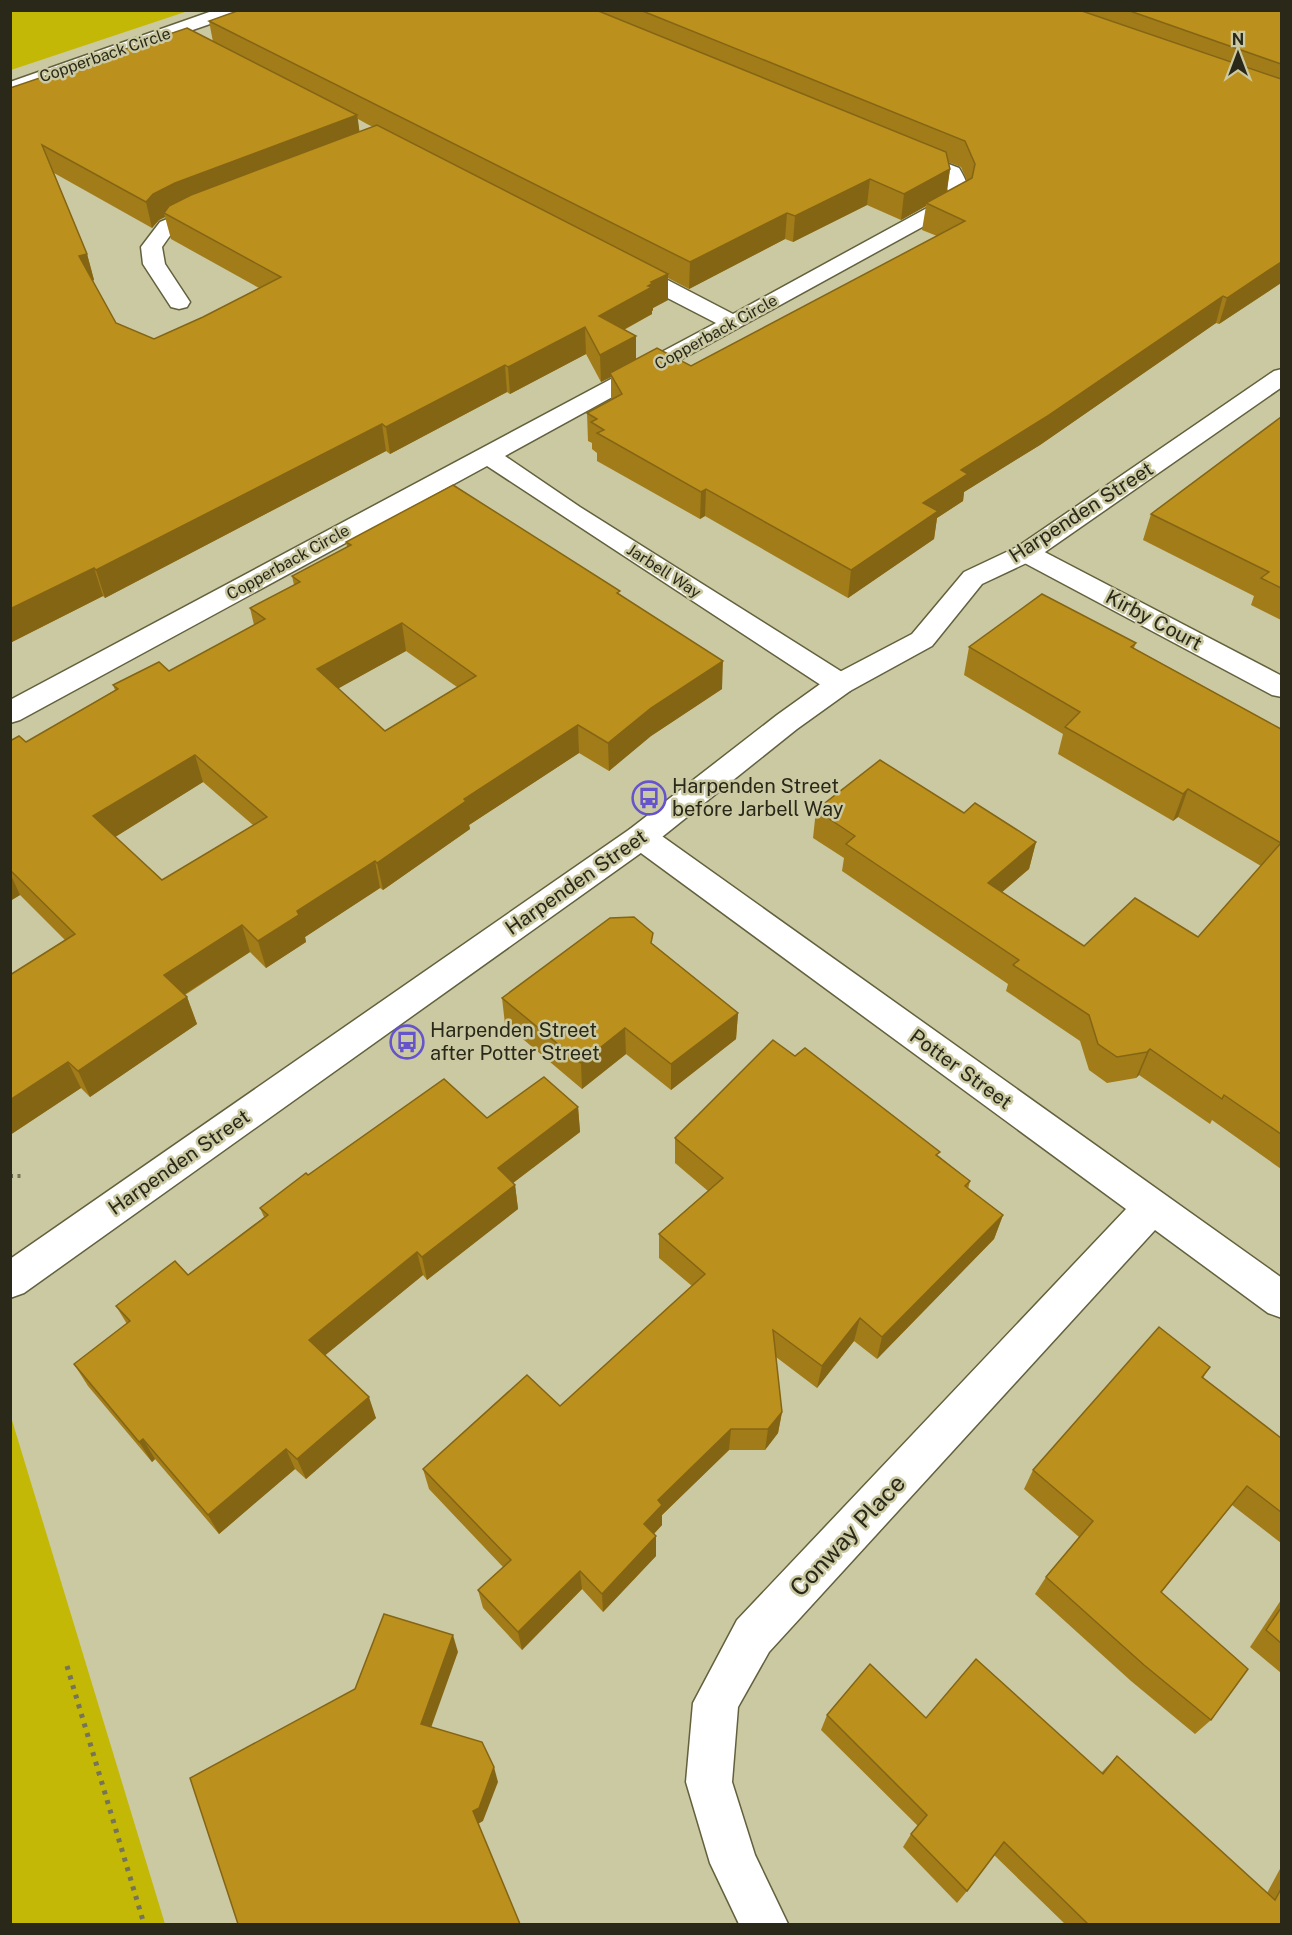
<svg xmlns="http://www.w3.org/2000/svg" width="1292" height="1935" viewBox="0 0 1292 1935" font-family="'Public Sans',sans-serif">
	<style>
		.green { fill: #c3b806 }
		.lines { fill: none; stroke-linecap: round; stroke-linejoin: round }
		.minor-casing { stroke: #63613d; stroke-width: 3 }
		.tertiary-casing { stroke: #63613d; stroke-width: 3 }
		.path-far1 { stroke: #757359; stroke-width: 4; stroke-dasharray: 3 4.5; stroke-linecap: butt }
		.path { stroke: #757359; stroke-width: 5; stroke-dasharray: 4 6; stroke-linecap: butt }
		.minor { fill: #fff; fill-rule: evenodd }
		.tertiary { fill: #fff; fill-rule: evenodd }
		.wall { fill: #a27c19; fill-rule: evenodd }
		.shaded-wall { fill: #846514 }
		.building { fill: #bc901d; stroke: #846514; stroke-width: 1.5; fill-rule: evenodd }
		.labels { text-anchor: middle; dominant-baseline: central; stroke-width: 5; stroke-linejoin: round; paint-order: stroke }
		.far-street-label { font-size: 16px; fill: #292819; stroke: #cbc9a2 }
		.street-label { font-size: 20px; fill: #292819; stroke: #cbc9a2 }
		.poi-label { font-size: 20px; fill: #292819; stroke: #cbc9a2; text-anchor: start }
		.near-street-label { font-size: 24px; fill: #292819; stroke: #cbc9a2 }
	</style>
	<rect width="100%" height="100%" fill="#cbc9a2"/>
	<g class="green">
		<path d="M 11,10 L 188,10 L 188,11 L 11,70 Z"/>
		<path d="M 11,1417 L 165,1924 L 11,1924 Z"/>
	</g>
	<g class="lines">
		<g class="minor-casing">
			<g id="minor">
				<path d="M 215,10 L 241,10 L 239,14 L 10,93 L 10,82 Z"/>
				<path d="M 909,149 L 959,168 C 965,178 973,193 966,203 L 505,456 L 580,507 L 850,677 L 854,684 L 850,691 L 840,693 L 830,691 L 487,466 L 20,720 L 10,723 L 10,700 L 716,323 L 619,273 L 616,268 L 619,263 L 627,262 L 635,263 L 733,314 L 949,196 L 944,176 L 902,159 L 899,155 L 902,151 Z"/>
				<path d="M 210,201 L 217,203 L 220,207 L 217,211 L 174,230 L 162,247 L 165,264 L 190,302 L 187,307 L 179,309 L 171,307 L 143,264 L 141,247 L 160,222 Z"/>
				<path d="M 1026,545 L 1035,547 L 1282,676 L 1282,697 L 1272,695 L 1017,559 L 1013,553 L 1017,547 Z"/>
				<path d="M 641,826 L 652,829 L 1282,1278 L 1282,1318 L 1268,1313 L 1155,1230 L 769,1652 L 738,1707 L 732,1782 L 755,1855 L 788,1924 L 739,1924 L 710,1863 L 686,1782 L 693,1703 L 737,1620 L 1126,1209 L 630,845 L 626,837 L 630,829 Z"/>
			</g>
		</g>
		<g class="tertiary-casing">
			<path id="tertiary" d="M 1282,369 L 1282,387 L 1035,559 L 982,584 L 932,646 L 850,691 L 797,729 L 652,845 L 24,1293 L 10,1298 L 10,1259 L 630,829 L 777,715 L 830,677 L 912,634 L 964,572 L 1017,547 L 1274,371 Z"/>
		</g>
		<path class="path-far1" d="M 10,1176 L 24,1176"/>
		<path class="path" d="M 67,1666 L 144,1924"/>
		<use href="#minor" class="minor"/>
		<use href="#tertiary" class="tertiary"/>
	</g>
	<g class="wall">
		<path d="M 240,10 L 1281,10 L 1281,283 L 1219,324 L 1216,323 L 1040,445 L 964,492 L 963,501 L 937,518 L 934,539 L 848,598 L 705,516 L 700,519 L 597,461 L 597,453 L 592,449 L 592,443 L 588,441 L 587,413 L 611,400 L 611,377 L 601,382 L 586,354 L 510,394 L 507,392 L 390,454 L 386,451 L 105,598 L 103,596 L 10,643 L 10,88 L 213,42 L 209,21 ZM 358,119 L 367,124 L 373,127 L 359,132 ZM 948,162 L 961,167 L 967,181 L 947,192 L 950,169 ZM 54,173 L 152,228 L 159,220 L 165,217 L 171,239 L 259,288 L 203,317 L 154,339 L 116,323 L 93,281 L 94,280 L 87,254 ZM 867,205 L 901,220 L 926,206 L 922,230 L 937,236 L 691,366 L 636,359 L 636,336 L 624,330 L 652,314 L 652,311 L 653,310 L 653,308 L 668,300 L 668,278 L 689,289 L 785,239 L 793,242 Z"/>
		<path d="M 1281,417 L 1281,620 L 1251,605 L 1254,596 L 1143,540 L 1151,514 Z"/>
		<path d="M 346,542 L 620,594 L 722,689 L 651,736 L 609,771 L 579,753 L 469,825 L 470,829 L 383,890 L 380,888 L 305,937 L 306,942 L 266,968 L 250,952 L 185,995 L 187,997 L 197,1024 L 90,1097 L 81,1088 L 10,1135 L 10,975 L 65,940 L 20,895 L 10,901 L 10,741 L 26,742 L 115,690 L 113,685 L 169,671 L 254,625 L 250,608 L 294,585 L 292,576 L 347,547 ZM 406,651 L 457,687 L 385,731 L 338,688 ZM 203,782 L 253,825 L 162,880 L 115,837 Z"/>
		<path d="M 1136,643 L 1134,648 L 1281,729 L 1281,1169 L 1212,1120 L 1210,1124 L 1139,1075 L 1136,1078 L 1107,1083 L 1089,1070 L 1080,1041 L 1006,991 L 1008,984 L 842,871 L 844,858 L 813,838 L 816,810 L 964,813 L 1036,842 L 1029,869 L 1002,892 L 1084,946 L 1198,937 L 1261,866 L 1178,817 L 1173,821 L 1058,754 L 1063,734 L 964,675 L 969,647 Z"/>
		<path d="M 653,944 L 738,1013 L 736,1039 L 671,1090 L 626,1054 L 582,1089 L 505,1024 L 502,998 Z"/>
		<path d="M 795,1056 L 939,1156 L 970,1181 L 968,1189 L 1003,1215 L 994,1239 L 877,1359 L 854,1341 L 817,1388 L 776,1357 L 782,1412 L 778,1433 L 765,1450 L 729,1450 L 662,1515 L 662,1525 L 654,1534 L 656,1536 L 656,1556 L 603,1612 L 582,1589 L 522,1650 L 483,1608 L 478,1590 L 503,1567 L 429,1489 L 423,1469 L 560,1406 L 692,1286 L 659,1258 L 659,1234 L 708,1191 L 675,1163 L 675,1138 Z"/>
		<path d="M 578,1107 L 580,1132 L 513,1183 L 515,1185 L 518,1209 L 427,1280 L 423,1275 L 325,1355 L 376,1418 L 306,1479 L 295,1469 L 219,1534 L 155,1459 L 152,1462 L 88,1386 L 74,1364 L 127,1324 L 116,1306 L 188,1275 L 264,1217 L 260,1208 L 308,1175 L 487,1118 Z"/>
		<path d="M 1210,1367 L 1203,1378 L 1281,1438 L 1281,1543 L 1232,1505 L 1161,1593 L 1211,1720 L 1195,1734 L 1131,1681 L 1035,1594 L 1046,1577 L 1079,1537 L 1024,1489 L 1033,1470 Z"/>
		<path d="M 1281,1600 L 1281,1673 L 1250,1647 Z"/>
		<path d="M 827,1715 L 926,1718 L 1102,1772 L 1117,1756 L 1267,1893 L 1281,1867 L 1281,1924 L 1065,1924 L 994,1855 L 967,1891 L 957,1903 L 903,1847 L 911,1834 L 918,1826 L 821,1730 Z"/>
	</g>
	<g class="shaded-wall">
		<path d="M 357,115 L 361,141 L 164,213 L 165,217 L 159,220 L 152,228 L 146,202 L 153,194 L 175,183 Z"/>
		<path d="M 950,169 L 946,195 L 926,203 L 926,206 L 901,220 L 904,194 Z"/>
		<path d="M 870,179 L 867,205 L 793,242 L 795,216 Z"/>
		<path d="M 787,213 L 785,239 L 689,289 L 690,262 Z"/>
		<path d="M 87,254 L 94,280 L 86,282 L 79,256 Z"/>
		<path d="M 1281,262 L 1281,283 L 1219,324 L 1227,298 Z"/>
		<path d="M 668,274 L 668,300 L 653,308 L 653,310 L 652,311 L 652,314 L 599,343 L 599,316 L 648,286 L 651,282 Z"/>
		<path d="M 1223,296 L 1216,323 L 1040,445 L 964,492 L 963,501 L 937,518 L 934,539 L 848,598 L 851,570 L 923,503 L 961,470 Z"/>
		<path d="M 585,327 L 586,354 L 510,394 L 508,367 Z"/>
		<path d="M 636,336 L 636,363 L 610,373 L 611,377 L 601,382 L 600,355 Z"/>
		<path d="M 505,365 L 507,392 L 390,454 L 386,427 Z"/>
		<path d="M 382,424 L 386,451 L 105,598 L 96,570 Z"/>
		<path d="M 706,489 L 705,516 L 700,519 L 701,492 Z"/>
		<path d="M 94,568 L 103,596 L 10,643 L 10,609 Z"/>
		<path d="M 402,623 L 406,651 L 323,697 L 317,669 Z"/>
		<path d="M 723,661 L 722,689 L 651,736 L 609,771 L 608,743 L 651,708 Z"/>
		<path d="M 578,725 L 579,753 L 469,825 L 470,829 L 383,890 L 377,863 L 464,799 Z"/>
		<path d="M 195,755 L 203,782 L 104,844 L 93,816 Z"/>
		<path d="M 1188,789 L 1178,817 L 1173,821 L 1183,794 Z"/>
		<path d="M 1036,842 L 1029,869 L 981,910 L 988,883 Z"/>
		<path d="M 375,861 L 380,888 L 305,937 L 306,942 L 266,968 L 258,941 L 297,911 Z"/>
		<path d="M 10,873 L 20,895 L 10,901 Z"/>
		<path d="M 242,925 L 250,952 L 174,1001 L 164,975 Z"/>
		<path d="M 187,997 L 197,1024 L 90,1097 L 78,1071 Z"/>
		<path d="M 738,1013 L 736,1039 L 671,1090 L 671,1064 Z"/>
		<path d="M 625,1028 L 626,1054 L 582,1089 L 581,1063 Z"/>
		<path d="M 1150,1049 L 1139,1075 L 1136,1078 L 1147,1052 Z"/>
		<path d="M 68,1062 L 81,1088 L 10,1135 L 10,1100 Z"/>
		<path d="M 578,1107 L 580,1132 L 501,1192 L 498,1168 Z"/>
		<path d="M 515,1185 L 518,1209 L 427,1280 L 422,1257 Z"/>
		<path d="M 1003,1215 L 994,1239 L 877,1359 L 882,1337 Z"/>
		<path d="M 417,1252 L 423,1275 L 317,1362 L 309,1340 Z"/>
		<path d="M 860,1318 L 854,1341 L 817,1388 L 822,1366 Z"/>
		<path d="M 369,1397 L 376,1418 L 306,1479 L 297,1459 Z"/>
		<path d="M 782,1412 L 778,1433 L 765,1450 L 768,1429 Z"/>
		<path d="M 731,1429 L 729,1450 L 662,1515 L 662,1525 L 644,1544 L 644,1524 L 658,1500 Z"/>
		<path d="M 143,1439 L 155,1459 L 152,1462 L 139,1442 Z"/>
		<path d="M 286,1449 L 295,1469 L 219,1534 L 208,1515 Z"/>
		<path d="M 656,1536 L 656,1556 L 603,1612 L 602,1594 Z"/>
		<path d="M 580,1571 L 582,1589 L 522,1650 L 518,1632 Z"/>
		<path d="M 453,1635 L 458,1652 L 427,1739 L 421,1724 Z"/>
		<path d="M 494,1767 L 498,1782 L 483,1821 L 478,1824 L 473,1811 Z"/>
	</g>
	<g class="building">
		<path d="M 240,10 L 596,10 L 946,152 L 950,169 L 904,194 L 870,179 L 795,216 L 787,213 L 690,262 L 209,21 Z"/>
		<path d="M 640,10 L 1079,10 L 1281,79 L 1281,262 L 1227,298 L 1223,296 L 1046,417 L 961,470 L 968,474 L 923,503 L 938,511 L 851,570 L 706,489 L 701,492 L 597,433 L 604,430 L 591,422 L 597,419 L 587,413 L 622,394 L 610,373 L 657,348 L 691,366 L 965,221 L 926,203 L 972,178 L 975,164 L 965,141 Z"/>
		<path d="M 1127,10 L 1281,10 L 1281,64 Z"/>
		<path d="M 187,28 L 357,115 L 175,183 L 153,194 L 146,202 L 42,145 L 87,254 L 79,256 L 116,323 L 154,339 L 203,317 L 281,277 L 164,213 L 169,206 L 191,195 L 377,125 L 668,274 L 651,282 L 653,283 L 648,286 L 652,287 L 599,316 L 636,336 L 600,355 L 585,327 L 508,367 L 505,365 L 386,427 L 382,424 L 96,570 L 94,568 L 10,609 L 10,88 Z"/>
		<path d="M 1281,417 L 1281,588 L 1261,578 L 1269,572 L 1151,514 Z"/>
		<path d="M 453,485 L 620,591 L 617,593 L 723,661 L 651,708 L 608,743 L 578,725 L 464,799 L 466,801 L 377,863 L 375,861 L 297,911 L 299,915 L 258,941 L 242,925 L 164,975 L 187,997 L 78,1071 L 68,1062 L 10,1100 L 10,975 L 75,934 L 10,870 L 10,741 L 19,736 L 26,742 L 118,689 L 113,685 L 159,662 L 169,671 L 265,619 L 250,608 L 300,582 L 292,576 L 351,545 L 346,542 ZM 402,623 L 476,676 L 385,731 L 317,669 ZM 195,755 L 267,817 L 162,880 L 93,816 Z"/>
		<path d="M 1042,594 L 1136,643 L 1131,647 L 1281,729 L 1281,1134 L 1224,1095 L 1222,1099 L 1150,1049 L 1147,1052 L 1117,1057 L 1098,1044 L 1089,1015 L 1013,965 L 1019,960 L 846,844 L 855,836 L 816,810 L 880,760 L 964,813 L 975,803 L 1036,842 L 988,883 L 1084,946 L 1135,898 L 1198,937 L 1281,843 L 1188,789 L 1183,794 L 1065,727 L 1080,712 L 969,647 Z"/>
		<path d="M 634,917 L 653,933 L 651,943 L 738,1013 L 671,1064 L 625,1028 L 581,1063 L 502,998 L 610,918 Z"/>
		<path d="M 773,1040 L 795,1056 L 805,1048 L 940,1152 L 936,1155 L 970,1181 L 965,1186 L 1003,1215 L 882,1337 L 860,1318 L 822,1366 L 773,1330 L 782,1412 L 768,1429 L 731,1429 L 658,1500 L 662,1505 L 644,1524 L 656,1536 L 602,1594 L 580,1571 L 518,1632 L 478,1590 L 511,1560 L 423,1469 L 527,1375 L 560,1406 L 705,1274 L 659,1234 L 723,1178 L 675,1138 Z"/>
		<path d="M 544,1077 L 578,1107 L 498,1168 L 515,1185 L 422,1257 L 417,1252 L 309,1340 L 369,1397 L 297,1459 L 286,1449 L 208,1515 L 143,1439 L 139,1442 L 74,1364 L 130,1321 L 116,1306 L 175,1261 L 188,1275 L 268,1215 L 260,1208 L 306,1173 L 308,1175 L 444,1079 L 487,1118 Z"/>
		<path d="M 1159,1327 L 1210,1367 L 1202,1377 L 1281,1438 L 1281,1512 L 1247,1486 L 1161,1592 L 1248,1669 L 1211,1720 L 1144,1665 L 1046,1577 L 1093,1521 L 1033,1470 Z"/>
		<path d="M 1281,1608 L 1281,1643 L 1266,1630 Z"/>
		<path d="M 384,1614 L 453,1635 L 421,1724 L 482,1742 L 494,1767 L 479,1808 L 473,1811 L 520,1924 L 238,1924 L 190,1778 L 355,1689 Z"/>
		<path d="M 976,1659 L 1103,1774 L 1117,1756 L 1275,1900 L 1281,1889 L 1281,1924 L 1088,1924 L 1004,1842 L 967,1891 L 911,1834 L 927,1815 L 827,1715 L 870,1664 L 926,1718 Z"/>
	</g>
	<defs>
		<g id="bus-ring" transform="scale(1.725)"><circle r="9.5" fill="#cbc9a2" stroke="#6654cd" stroke-width="1.5"/><path d="M-5-6H5V4H4V6H2V4H-2V6H-4V4H-5ZM-3.5-4V0h7V-4ZM-3.5 1.2v1.5H-2V1.2ZM2 1.2v1.5H3.5V1.2Z" fill="#6654cd"/></g>
	</defs>
	<g fill-rule="evenodd">
		<use href="#bus-ring" x="649" y="798"/>
		<use href="#bus-ring" x="407" y="1042"/>
	</g>
	<g class="labels">
		<g class="far-street-label">
			<text transform="translate(105 55) rotate(-19)">Copperback Circle</text>
			<text transform="translate(716 332) rotate(-29)">Copperback Circle</text>
			<text transform="translate(288 562) rotate(-29)">Copperback Circle</text>
			<text transform="translate(664 571) rotate(33)">Jarbell Way</text>
		</g>
		<g class="street-label">
			<text transform="translate(1081 512) rotate(-33)">Harpenden Street</text>
			<text transform="translate(1154 620) rotate(28)">Kirby Court</text>
			<text transform="translate(576 882) rotate(-35)">Harpenden Street</text>
			<text transform="translate(961 1069) rotate(36)">Potter Street</text>
			<text transform="translate(179 1162) rotate(-35)">Harpenden Street</text>
		</g>
		<g class="poi-label">
			<text x="672" y="786">Harpenden Street<tspan x="672" dy="23">before Jarbell Way</tspan></text>
			<text x="430" y="1030">Harpenden Street<tspan x="430" dy="23">after Potter Street</tspan></text>
		</g>
		<g class="near-street-label">
			<text transform="translate(847 1535) rotate(-47)">Conway Place</text>
		</g>
	</g>
	<rect width="1292" height="1935" fill="none" stroke="#292819" stroke-width="24"/>
	<g transform="translate(1238 54)" stroke="#cbc9a2" stroke-width="4.5" paint-order="stroke">
	<path d="M0-4.5L10 22L0 15L-10 22Z" fill="#292819"/>
	<text y="-9" font-size="16" font-weight="bold" text-anchor="middle" fill="#292819">N</text>
	</g>
</svg>
